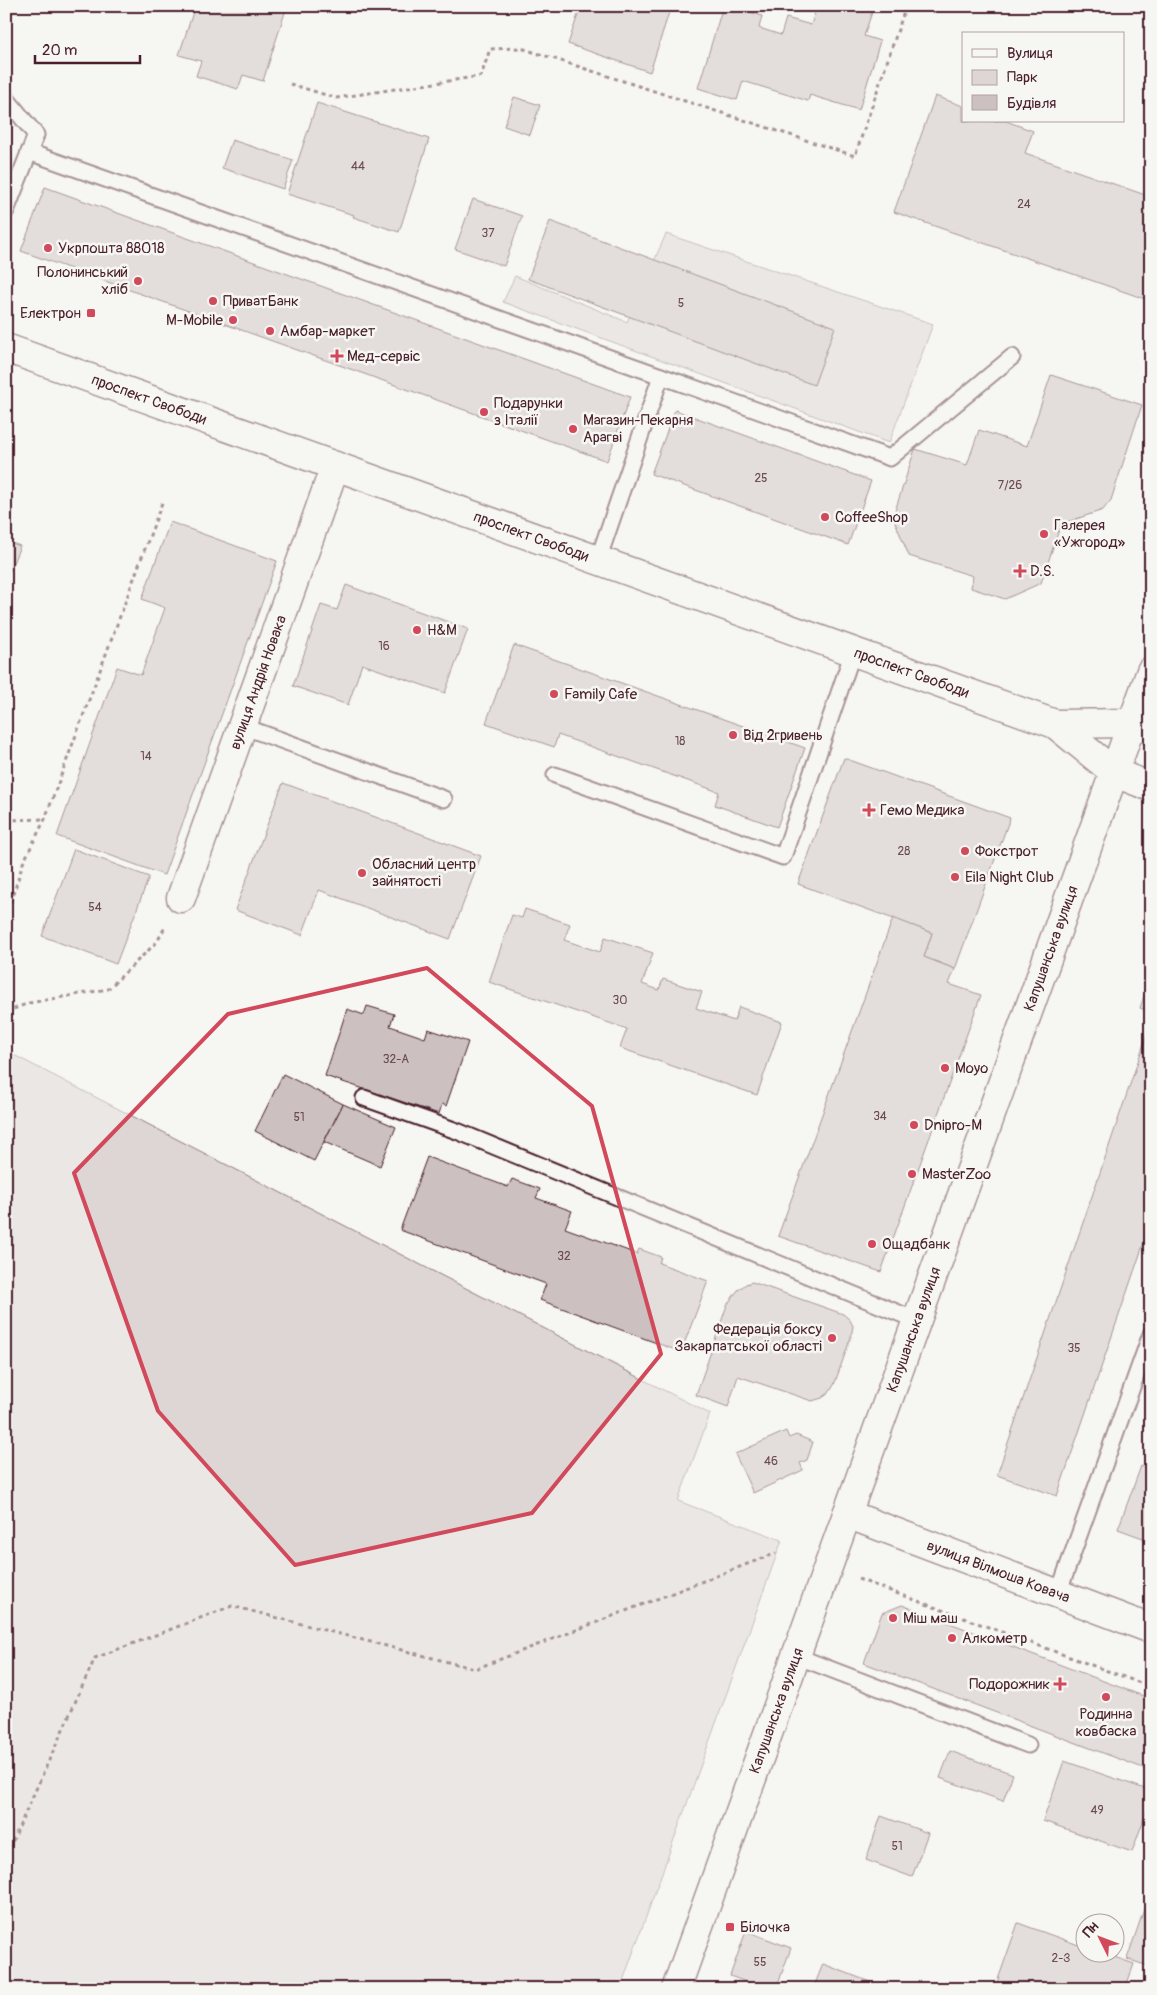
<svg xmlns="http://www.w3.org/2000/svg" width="1157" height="1995" viewBox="0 0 1157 1995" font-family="Pangolin,sans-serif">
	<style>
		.green { fill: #ddd6d5; stroke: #947a80 }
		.building { fill: #ccc1c0; stroke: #4a1f2b }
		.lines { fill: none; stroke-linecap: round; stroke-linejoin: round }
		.lane-casing { stroke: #4a1f2b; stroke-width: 19 }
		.street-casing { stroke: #4a1f2b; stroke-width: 31 }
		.secondary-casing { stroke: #4a1f2b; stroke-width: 31 }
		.path { stroke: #4a1f2b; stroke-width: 3; stroke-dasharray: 4 4; stroke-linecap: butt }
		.lane { stroke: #f6f6f2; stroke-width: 15 }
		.street { stroke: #f6f6f2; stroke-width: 28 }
		.secondary { stroke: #f6f6f2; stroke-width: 28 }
		.marked { fill: none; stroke: #d1495b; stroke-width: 4; stroke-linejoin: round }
		.poi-dot { fill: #d1495b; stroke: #f6f6f2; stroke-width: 2 }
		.labels { text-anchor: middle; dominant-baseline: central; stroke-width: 5; stroke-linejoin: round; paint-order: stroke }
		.number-label { font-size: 12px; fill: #6a4850 }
		.poi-label { font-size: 15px; fill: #4a1f2b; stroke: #f6f6f2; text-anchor: start }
		.street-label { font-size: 15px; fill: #4a1f2b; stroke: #f6f6f2 }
	</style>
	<rect width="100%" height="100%" fill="#f6f6f2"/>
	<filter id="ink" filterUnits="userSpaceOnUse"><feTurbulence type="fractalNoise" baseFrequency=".02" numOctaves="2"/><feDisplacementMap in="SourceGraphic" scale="10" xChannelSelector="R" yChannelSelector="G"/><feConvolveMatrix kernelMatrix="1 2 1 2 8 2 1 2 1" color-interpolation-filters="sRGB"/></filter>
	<g filter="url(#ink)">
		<g class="green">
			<path d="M 666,234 L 933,324 L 889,443 L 503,302 L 515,276 L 627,322 Z"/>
			<path d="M 6,1051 L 710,1414 L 678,1501 L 782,1540 L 620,1989 L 6,1989 Z"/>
		</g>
		<g class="building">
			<path d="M 195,6 L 287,6 L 263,81 L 243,75 L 238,89 L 196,76 L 201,61 L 179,55 Z"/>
			<path d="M 581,6 L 671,6 L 650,72 L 568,44 Z"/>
			<path d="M 723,6 L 731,6 L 762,16 L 759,28 L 781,35 L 786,18 L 811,25 L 817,6 L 874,6 L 864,36 L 880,41 L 859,110 L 810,95 L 808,101 L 743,81 L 737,100 L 698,88 Z"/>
			<path d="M 935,96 L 963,106 L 963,121 L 1006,121 L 1033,131 L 1025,153 L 1151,197 L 1151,301 L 894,212 Z"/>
			<path d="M 514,97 L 540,105 L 530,135 L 504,126 Z"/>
			<path d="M 317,103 L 429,139 L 399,232 L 353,217 L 354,215 L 287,194 Z"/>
			<path d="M 232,140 L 293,160 L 283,189 L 222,168 Z"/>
			<path d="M 45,187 L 630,397 L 607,461 L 21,251 Z"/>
			<path d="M 473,199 L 522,216 L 504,266 L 455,249 Z"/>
			<path d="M 550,221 L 835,327 L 814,385 L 528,279 Z"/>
			<path d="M 1051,375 L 1142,405 L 1111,500 L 1103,510 L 1061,524 L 1041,583 L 1005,599 L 971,588 L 973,576 L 909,556 L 893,517 L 915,449 L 967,465 L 979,430 L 1027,446 Z"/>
			<path d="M 675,410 L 871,481 L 848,545 L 651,474 Z"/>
			<path d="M 170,522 L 277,561 L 164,875 L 57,836 L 117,667 L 141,675 L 165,608 L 142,599 Z"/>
			<path d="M 6,541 L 20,546 L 6,580 Z"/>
			<path d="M 346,585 L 468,629 L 445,693 L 362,664 L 348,705 L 293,686 L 321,605 L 337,610 Z"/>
			<path d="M 514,645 L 805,748 L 777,827 L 715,805 L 719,792 L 558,735 L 554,747 L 486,723 Z"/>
			<path d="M 844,758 L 1010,818 L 955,969 L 924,957 L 932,933 L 798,884 Z"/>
			<path d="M 283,783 L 481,856 L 450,939 L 319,890 L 302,935 L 235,910 Z"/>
			<path d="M 74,849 L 149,877 L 116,964 L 42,936 Z"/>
			<path d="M 525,909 L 570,924 L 564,940 L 600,952 L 605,937 L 653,953 L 642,984 L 659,990 L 663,979 L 702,992 L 696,1008 L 734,1021 L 739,1007 L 782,1022 L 757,1095 L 620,1048 L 627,1029 L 489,982 L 512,915 L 522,918 Z"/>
			<path d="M 893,918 L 932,933 L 924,957 L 955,969 L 949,984 L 981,995 L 881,1272 L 778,1236 Z"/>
			<path d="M 1151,976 L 1151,1012 L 1140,1008 Z"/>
			<path d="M 367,1006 L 394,1014 L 390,1026 L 425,1038 L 428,1029 L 468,1042 L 446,1106 L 442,1104 L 439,1114 L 325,1076 L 347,1009 L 364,1015 Z"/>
			<path d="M 1151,1023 L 1151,1222 L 1057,1496 L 997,1475 Z"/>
			<path d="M 283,1074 L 343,1104 L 314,1161 L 255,1131 Z"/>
			<path d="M 343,1104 L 396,1127 L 380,1166 L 324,1142 Z"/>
			<path d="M 427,1157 L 508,1187 L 512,1179 L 540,1189 L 536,1198 L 572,1211 L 565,1228 L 637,1254 L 639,1249 L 661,1257 L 659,1263 L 708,1281 L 681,1352 L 540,1300 L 546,1284 L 400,1230 Z"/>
			<path d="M 752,1282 L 843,1314 L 850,1320 L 853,1326 L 851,1337 L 834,1385 L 829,1393 L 822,1398 L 812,1401 L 738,1376 L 728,1407 L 696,1395 L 727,1305 L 738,1290 L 746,1284 Z"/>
			<path d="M 786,1431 L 789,1438 L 796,1435 L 813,1442 L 807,1460 L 800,1463 L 803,1470 L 753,1493 L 735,1454 Z"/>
			<path d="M 1141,1466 L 1151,1470 L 1151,1541 L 1118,1529 Z"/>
			<path d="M 902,1605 L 1151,1699 L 1151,1771 L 864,1663 L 882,1613 Z"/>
			<path d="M 950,1751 L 1013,1774 L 1003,1801 L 940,1778 Z"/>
			<path d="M 1064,1761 L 1151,1791 L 1151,1799 L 1132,1852 L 1043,1821 Z"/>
			<path d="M 881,1816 L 928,1833 L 912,1877 L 866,1860 Z"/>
			<path d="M 1151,1889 L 1151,1967 L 1127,1959 Z"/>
			<path d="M 1018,1923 L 1084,1947 L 1084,1952 L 1100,1952 L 1134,1964 L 1125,1989 L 995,1988 Z"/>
			<path d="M 746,1931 L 791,1948 L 776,1989 L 765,1989 L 730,1976 Z"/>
			<path d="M 823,1964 L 878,1985 L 877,1989 L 813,1989 Z"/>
		</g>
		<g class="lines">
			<g class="lane-casing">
				<g id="lane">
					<path d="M 6,98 L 36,135 L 6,211"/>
					<path d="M 29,152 L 661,376"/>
					<path d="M 598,560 L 661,376 L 890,458 L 1012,357"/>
					<path d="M 242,726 L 444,799"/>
					<path d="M 555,775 L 783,857 L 853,652"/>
					<path d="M 364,1098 L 457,1131 L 918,1321"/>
					<path d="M 1058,1594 L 1151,1334"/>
					<path d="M 796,1656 L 1028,1745"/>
				</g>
			</g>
			<g class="street-casing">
				<g id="street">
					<path d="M 1132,723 L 1151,671"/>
					<path id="s1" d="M 181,898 L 335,466"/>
					<path id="s2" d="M 847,1514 L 1151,1629"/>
				</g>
			</g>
			<g class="secondary-casing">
				<g id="secondary">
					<path id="s3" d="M 6,348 L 1055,724 L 1132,723 L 1151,730"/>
					<path d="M 1055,724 L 1115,773 L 1151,787"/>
					<path id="s4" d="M 676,1989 L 1132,723"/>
				</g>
			</g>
			<g class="path">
				<path d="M 963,6 L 984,10 L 1009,6"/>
				<path d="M 290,84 L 336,98 L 481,76 L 490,49 L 521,48 L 855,156 L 906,6"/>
				<path d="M 6,820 L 45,819"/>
				<path d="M 6,918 L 23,863 L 45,819 L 163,500"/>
				<path d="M 6,1012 L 29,1003 L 108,989 L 157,942 L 166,925"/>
				<path d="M 858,1579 L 1151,1687"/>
				<path d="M 6,1856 L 95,1658 L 232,1606 L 475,1669 L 776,1553"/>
			</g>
			<use href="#lane" class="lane"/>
			<use href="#street" class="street"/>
			<use href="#secondary" class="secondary"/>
		</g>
	</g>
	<path d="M0 0H1157V1995H0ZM 427,968 L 592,1106 L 661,1354 L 532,1513 L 295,1565 L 158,1411 L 74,1173 L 228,1014 Z" fill="#f6f6f2" fill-opacity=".55" fill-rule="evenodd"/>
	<path class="marked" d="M 427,968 L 592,1106 L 661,1354 L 532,1513 L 295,1565 L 158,1411 L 74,1173 L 228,1014 Z"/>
	<g class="poi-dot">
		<circle cx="48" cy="248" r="5"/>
		<circle cx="138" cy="281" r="5"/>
		<circle cx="213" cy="301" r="5"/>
		<rect x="86" y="308" width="10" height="10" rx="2.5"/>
		<circle cx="233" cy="320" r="5"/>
		<circle cx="270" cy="331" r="5"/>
		<path d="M334.5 348.5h5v5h5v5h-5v5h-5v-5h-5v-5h5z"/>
		<circle cx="484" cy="412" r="5"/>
		<circle cx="573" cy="429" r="5"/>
		<circle cx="825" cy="517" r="5"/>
		<circle cx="1044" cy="534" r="5"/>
		<path d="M1017.5 563.5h5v5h5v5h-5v5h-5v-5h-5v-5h5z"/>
		<circle cx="417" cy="630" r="5"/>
		<circle cx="554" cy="694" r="5"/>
		<circle cx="733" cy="735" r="5"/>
		<path d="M866.5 802.5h5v5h5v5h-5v5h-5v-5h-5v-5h5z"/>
		<circle cx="965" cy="851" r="5"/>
		<circle cx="362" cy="873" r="5"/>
		<circle cx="955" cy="877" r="5"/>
		<circle cx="945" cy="1068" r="5"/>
		<circle cx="914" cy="1125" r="5"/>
		<circle cx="912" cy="1174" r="5"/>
		<circle cx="872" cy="1244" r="5"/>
		<circle cx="832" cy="1338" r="5"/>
		<circle cx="893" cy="1618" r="5"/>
		<circle cx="952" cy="1638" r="5"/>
		<path d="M1057.5 1676.5h5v5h5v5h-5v5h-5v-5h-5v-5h5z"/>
		<circle cx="1106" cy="1697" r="5"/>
		<rect x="725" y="1922" width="10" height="10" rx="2.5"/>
	</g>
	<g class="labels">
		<g class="number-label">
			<text x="358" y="166">44</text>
			<text x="1024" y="204">24</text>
			<text x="488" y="233">37</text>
			<text x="681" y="303">5</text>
			<text x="761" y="478">25</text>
			<text x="1010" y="485">7/26</text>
			<text x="384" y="646">16</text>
			<text x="680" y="741">18</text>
			<text x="146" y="756">14</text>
			<text x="904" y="851">28</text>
			<text x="95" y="907">54</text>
			<text x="620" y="1000">30</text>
			<text x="396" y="1059">32-А</text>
			<text x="880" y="1116">34</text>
			<text x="299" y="1117">51</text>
			<text x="564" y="1256">32</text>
			<text x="1074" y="1348">35</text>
			<text x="771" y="1461">46</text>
			<text x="1097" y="1810">49</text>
			<text x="897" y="1846">51</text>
			<text x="1061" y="1958">2-З</text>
			<text x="760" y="1962">55</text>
		</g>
		<g class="poi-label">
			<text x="58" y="248">Укрпошта 88018</text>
			<text x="128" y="272" text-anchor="end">Полонинський<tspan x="128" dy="17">хліб</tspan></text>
			<text x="223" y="301">ПриватБанк</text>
			<text x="81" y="313" text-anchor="end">Електрон</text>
			<text x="223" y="320" text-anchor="end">M-Mobile</text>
			<text x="280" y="331">Амбар-маркет</text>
			<text x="347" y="356">Мед-сервіс</text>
			<text x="494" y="403">Подарунки<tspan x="494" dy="17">з Італії</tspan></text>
			<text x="583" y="420">Магазин-Пекарня<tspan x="583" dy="17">Арагві</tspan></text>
			<text x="835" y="517">CoffeeShop</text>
			<text x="1054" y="525">Галерея<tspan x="1054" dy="17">«Ужгород»</tspan></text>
			<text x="1030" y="571">D.S.</text>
			<text x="427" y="630">H&amp;M</text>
			<text x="564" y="694">Family Cafe</text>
			<text x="743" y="735">Від 2гривень</text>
			<text x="880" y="810">Гемо Медика</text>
			<text x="975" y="851">Фокстрот</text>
			<text x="372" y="864">Обласний центр<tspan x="372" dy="17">зайнятості</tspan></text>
			<text x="965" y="877">Eila Night Club</text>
			<text x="955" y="1068">Moyo</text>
			<text x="924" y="1125">Dnipro-M</text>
			<text x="922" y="1174">MasterZoo</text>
			<text x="882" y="1244">Ощадбанк</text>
			<text x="822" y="1329" text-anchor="end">Федерація боксу<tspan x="822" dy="17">Закарпатської області</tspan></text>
			<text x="903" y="1618">Міш маш</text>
			<text x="962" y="1638">Алкометр</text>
			<text x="1050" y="1684" text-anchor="end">Подорожник</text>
			<text x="1106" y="1714" text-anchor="middle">Родинна<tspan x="1106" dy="17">ковбаска</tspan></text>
			<text x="740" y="1927">Білочка</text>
		</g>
		<g class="street-label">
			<text stroke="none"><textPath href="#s3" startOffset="152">проспект Свободи</textPath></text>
			<text stroke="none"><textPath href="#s3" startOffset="558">проспект Свободи</textPath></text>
			<text stroke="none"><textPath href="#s3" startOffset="962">проспект Свободи</textPath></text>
			<text stroke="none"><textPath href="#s1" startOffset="229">вулиця Андрія Новака</textPath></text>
			<text stroke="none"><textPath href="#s4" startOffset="1106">Капушанська вулиця</textPath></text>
			<text stroke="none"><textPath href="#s4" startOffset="701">Капушанська вулиця</textPath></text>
			<text stroke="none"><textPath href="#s2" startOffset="162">вулиця Вілмоша Ковача</textPath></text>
			<text stroke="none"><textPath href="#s4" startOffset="296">Капушанська вулиця</textPath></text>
		</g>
	</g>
	<rect width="1157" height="1995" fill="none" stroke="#f6f6f2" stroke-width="25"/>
	<rect x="12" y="12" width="1132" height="1970" fill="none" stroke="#4a1f2b" stroke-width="2" filter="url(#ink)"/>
	<rect x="962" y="32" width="162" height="90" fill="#f6f6f2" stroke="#b1a0a2"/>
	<rect x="972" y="49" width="25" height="8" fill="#f6f6f2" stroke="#b1a0a2"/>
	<text x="1007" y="58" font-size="15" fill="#4a1f2b">Вулиця</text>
	<rect x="972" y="70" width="25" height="15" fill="#ddd6d5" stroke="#b1a0a2"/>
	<text x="1007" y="82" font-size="15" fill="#4a1f2b">Парк</text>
	<rect x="972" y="95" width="25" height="15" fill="#ccc1c0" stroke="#b1a0a2"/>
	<text x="1007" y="108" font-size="15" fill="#4a1f2b">Будівля</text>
	<g transform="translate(1100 1938) rotate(312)"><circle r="24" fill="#f6f6f2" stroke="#b1a0a2"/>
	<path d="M0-4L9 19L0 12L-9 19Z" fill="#d1495b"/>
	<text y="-8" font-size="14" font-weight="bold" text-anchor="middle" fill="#4a1f2b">Пн</text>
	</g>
	<path d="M35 55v8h105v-8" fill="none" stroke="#4a1f2b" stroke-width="2.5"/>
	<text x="42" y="55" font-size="15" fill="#4a1f2b" stroke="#f6f6f2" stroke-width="4" paint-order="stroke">20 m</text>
</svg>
